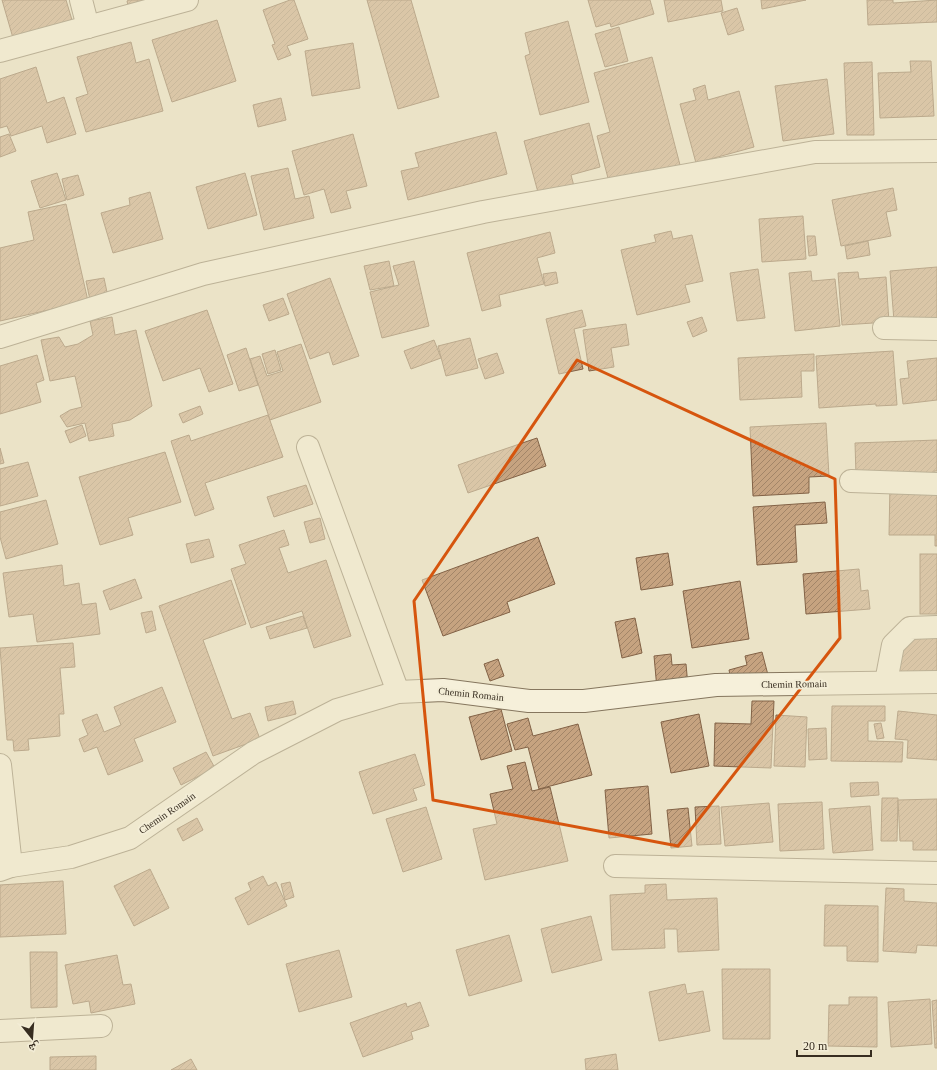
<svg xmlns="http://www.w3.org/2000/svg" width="937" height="1070" viewBox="0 0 937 1070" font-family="'Times New Roman','Noto Naskh Arabic',serif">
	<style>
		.building { fill: url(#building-hatch); stroke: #826246 }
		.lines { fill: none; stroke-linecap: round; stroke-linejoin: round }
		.minor-casing { stroke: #85765e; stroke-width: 24 }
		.tertiary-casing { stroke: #85765e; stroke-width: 24 }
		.minor { stroke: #f6f0da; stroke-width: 22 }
		.tertiary { stroke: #f6f0da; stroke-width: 22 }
		.marked { fill: none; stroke: #d6550e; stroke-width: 3; stroke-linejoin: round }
		.labels { text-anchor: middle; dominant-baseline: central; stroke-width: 4; stroke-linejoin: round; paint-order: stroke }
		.street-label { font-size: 10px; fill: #372d20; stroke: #f3edd6 }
	</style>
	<defs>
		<pattern id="building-hatch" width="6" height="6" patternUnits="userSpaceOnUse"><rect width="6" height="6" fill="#c6a380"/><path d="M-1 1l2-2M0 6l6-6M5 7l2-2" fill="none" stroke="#a28568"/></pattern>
	</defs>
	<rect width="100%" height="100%" fill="#ebe3c7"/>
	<g class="building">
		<path d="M 2,0 L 66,0 L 72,20 L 13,38 Z"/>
		<path d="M 129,0 L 147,0 L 130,15 L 127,1 Z"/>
		<path d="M 290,0 L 294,0 L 308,39 L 287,46 L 291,55 L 278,60 L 272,45 L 275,44 L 263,10 Z"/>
		<path d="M 367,0 L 411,0 L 439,97 L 398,109 Z"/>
		<path d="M 588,0 L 650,0 L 654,14 L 611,27 L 610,23 L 596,27 Z"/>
		<path d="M 664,0 L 721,0 L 723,11 L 668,22 Z"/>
		<path d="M 761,0 L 806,0 L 762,9 Z"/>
		<path d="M 867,0 L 893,0 L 893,3 L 937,0 L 937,22 L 868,25 Z"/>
		<path d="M 737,8 L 744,30 L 728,35 L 721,13 Z"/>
		<path d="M 217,20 L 236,81 L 172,102 L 152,40 Z"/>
		<path d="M 568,21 L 589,102 L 540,115 L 525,56 L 530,54 L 525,33 Z"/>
		<path d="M 619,27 L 628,61 L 605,67 L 595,34 Z"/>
		<path d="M 131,42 L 136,63 L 149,59 L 163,111 L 86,132 L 76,98 L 88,94 L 77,57 Z"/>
		<path d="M 353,43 L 360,88 L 312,96 L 305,51 Z"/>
		<path d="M 652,57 L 680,165 L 609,182 L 597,136 L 610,132 L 594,73 Z"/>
		<path d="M 910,61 L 931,61 L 934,116 L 880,118 L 878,73 L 911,72 Z"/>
		<path d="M 872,62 L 874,135 L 847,135 L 844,63 Z"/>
		<path d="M 36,67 L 47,103 L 64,97 L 76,134 L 47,143 L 42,126 L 11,136 L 7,126 L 0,128 L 0,79 Z"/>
		<path d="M 827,79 L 834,134 L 783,141 L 775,86 Z"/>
		<path d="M 705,85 L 708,100 L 739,91 L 754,147 L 696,163 L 680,104 L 696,100 L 693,89 Z"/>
		<path d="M 281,98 L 286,120 L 258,127 L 253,105 Z"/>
		<path d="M 589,123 L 600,167 L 571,175 L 574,186 L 539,196 L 524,141 Z"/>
		<path d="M 496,132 L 507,174 L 408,200 L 401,171 L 419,167 L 415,153 Z"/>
		<path d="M 9,134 L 16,151 L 0,157 L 0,137 Z"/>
		<path d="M 353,134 L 367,186 L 346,191 L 351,208 L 331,213 L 324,189 L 304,195 L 292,151 Z"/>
		<path d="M 288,168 L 295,199 L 309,196 L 314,218 L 264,230 L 251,176 Z"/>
		<path d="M 57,173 L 66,200 L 40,208 L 31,181 Z"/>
		<path d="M 245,173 L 257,215 L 208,229 L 196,187 Z"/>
		<path d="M 78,175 L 84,195 L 67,200 L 62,179 Z"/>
		<path d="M 893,188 L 897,210 L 886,212 L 891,236 L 841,246 L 832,200 Z"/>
		<path d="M 150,192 L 163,239 L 113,253 L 101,213 L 130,205 L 129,198 Z"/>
		<path d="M 66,204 L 88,301 L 0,321 L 0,248 L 34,240 L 28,212 Z"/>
		<path d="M 803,216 L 806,259 L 762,262 L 759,219 Z"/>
		<path d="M 671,231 L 673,239 L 692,235 L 703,281 L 685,285 L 690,302 L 637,315 L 621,250 L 656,242 L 654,235 Z"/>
		<path d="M 550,232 L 555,253 L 537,258 L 544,284 L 499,295 L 501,306 L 482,311 L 467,253 Z"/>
		<path d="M 807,236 L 815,236 L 817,255 L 809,256 Z"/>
		<path d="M 868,241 L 870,255 L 847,259 L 845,246 Z"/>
		<path d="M 389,261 L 394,286 L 370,290 L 364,266 Z"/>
		<path d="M 414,261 L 429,326 L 382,338 L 370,292 L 399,285 L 393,266 Z"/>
		<path d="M 937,267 L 937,318 L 894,321 L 890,271 Z"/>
		<path d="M 758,269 L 765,318 L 737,321 L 730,273 Z"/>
		<path d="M 811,271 L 812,281 L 835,279 L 840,326 L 795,331 L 789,273 Z"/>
		<path d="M 556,272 L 558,283 L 545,286 L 543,274 Z"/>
		<path d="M 858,272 L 859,279 L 886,277 L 889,322 L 842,325 L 838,273 Z"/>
		<path d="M 104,278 L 108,297 L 90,300 L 86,281 Z"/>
		<path d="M 330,278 L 359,356 L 333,365 L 329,352 L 310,359 L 287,294 Z"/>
		<path d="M 283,298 L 289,314 L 269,321 L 263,305 Z"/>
		<path d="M 207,310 L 233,384 L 209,392 L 200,368 L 163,381 L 145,331 Z"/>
		<path d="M 582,310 L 586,326 L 574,329 L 583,369 L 559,374 L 546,319 Z"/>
		<path d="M 112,317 L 115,335 L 136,330 L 152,406 L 130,420 L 112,424 L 114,436 L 89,441 L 85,423 L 67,427 L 60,416 L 70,410 L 82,407 L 75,376 L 50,381 L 41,340 L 59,337 L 65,347 L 78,344 L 93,335 L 90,321 Z"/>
		<path d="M 702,317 L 707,331 L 693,337 L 687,322 Z"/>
		<path d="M 626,324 L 629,345 L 611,348 L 614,367 L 589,371 L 583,330 Z"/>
		<path d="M 470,338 L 478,368 L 446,376 L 438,346 Z"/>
		<path d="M 434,340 L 441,358 L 411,369 L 404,351 Z"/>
		<path d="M 301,344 L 321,402 L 270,420 L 250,359 L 260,356 L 267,376 L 283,371 L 277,352 Z"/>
		<path d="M 246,348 L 258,385 L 239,391 L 227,355 Z"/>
		<path d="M 275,350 L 281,370 L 268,374 L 262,354 Z"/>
		<path d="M 893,351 L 897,405 L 876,406 L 876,404 L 819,408 L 816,356 Z"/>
		<path d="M 497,353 L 504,373 L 485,379 L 478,359 Z"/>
		<path d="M 814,354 L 814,371 L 801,371 L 802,397 L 740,400 L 738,358 Z"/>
		<path d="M 37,355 L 44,380 L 36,383 L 41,402 L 0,414 L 0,366 Z"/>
		<path d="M 937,358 L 937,400 L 903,404 L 900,379 L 909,378 L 907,361 Z"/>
		<path d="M 200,406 L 203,414 L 183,423 L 179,414 Z"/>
		<path d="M 268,415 L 283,457 L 205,483 L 214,509 L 195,516 L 171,441 L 189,435 L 191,441 Z"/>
		<path d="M 826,423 L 829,476 L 809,477 L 809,493 L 753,496 L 750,427 Z"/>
		<path d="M 82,425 L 86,436 L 70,443 L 65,431 Z"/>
		<path d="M 537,438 L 546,466 L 468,493 L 458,465 Z"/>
		<path d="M 937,440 L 937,471 L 934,471 L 934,477 L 856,475 L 855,443 Z"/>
		<path d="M 0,448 L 4,463 L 0,464 Z"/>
		<path d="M 165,452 L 181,502 L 128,518 L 133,535 L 100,545 L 79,477 Z"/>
		<path d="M 28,462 L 38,496 L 0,506 L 0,469 Z"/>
		<path d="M 890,484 L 937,484 L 937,546 L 935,546 L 935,535 L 889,535 Z"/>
		<path d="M 306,485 L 313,504 L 274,517 L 267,497 Z"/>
		<path d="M 46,500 L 58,544 L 6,559 L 0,537 L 0,512 Z"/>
		<path d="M 825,502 L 827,523 L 795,525 L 797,562 L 757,565 L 753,507 Z"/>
		<path d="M 320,518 L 325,539 L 310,543 L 304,522 Z"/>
		<path d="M 284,530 L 289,545 L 279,548 L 288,573 L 326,560 L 351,636 L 314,648 L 302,611 L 251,628 L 231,569 L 246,564 L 239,545 Z"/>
		<path d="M 538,537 L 555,584 L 507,602 L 510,612 L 443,636 L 422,580 Z"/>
		<path d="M 209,539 L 214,557 L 191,563 L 186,544 Z"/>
		<path d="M 668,553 L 673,585 L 641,590 L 636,558 Z"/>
		<rect x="920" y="554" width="17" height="60"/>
		<path d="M 62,565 L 64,586 L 79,583 L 82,605 L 96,603 L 100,634 L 37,642 L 33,614 L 9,617 L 3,573 Z"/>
		<path d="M 859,569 L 861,591 L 868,590 L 870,609 L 806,614 L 803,574 Z"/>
		<path d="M 135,579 L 142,598 L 110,610 L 103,591 Z"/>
		<path d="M 231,580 L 246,624 L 203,640 L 232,719 L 250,713 L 260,739 L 213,756 L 159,606 Z"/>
		<path d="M 740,581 L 749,639 L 692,648 L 683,591 Z"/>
		<path d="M 152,611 L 156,630 L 146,633 L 141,613 Z"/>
		<path d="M 303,616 L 307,628 L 270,639 L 266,627 Z"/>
		<path d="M 635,618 L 642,653 L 622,658 L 615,622 Z"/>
		<path d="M 937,637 L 937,673 L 894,677 L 890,641 Z"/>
		<path d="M 73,643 L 75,667 L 60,668 L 64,714 L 59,714 L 60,736 L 28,739 L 29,750 L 14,751 L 13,740 L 7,740 L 0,648 Z"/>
		<path d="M 762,652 L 768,675 L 732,684 L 729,670 L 747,665 L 745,656 Z"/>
		<path d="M 671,654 L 672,665 L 686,664 L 688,686 L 657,689 L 654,656 Z"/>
		<path d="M 498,659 L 504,676 L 490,681 L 484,664 Z"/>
		<path d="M 162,687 L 176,722 L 134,739 L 143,761 L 108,775 L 97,747 L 84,752 L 79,739 L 88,735 L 82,720 L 97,714 L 104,732 L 121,725 L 114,707 Z"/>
		<path d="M 293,701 L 296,714 L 268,721 L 265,707 Z"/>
		<path d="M 752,701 L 774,701 L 771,768 L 714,766 L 715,723 L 751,724 Z"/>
		<path d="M 832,706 L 885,706 L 885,721 L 868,721 L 868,741 L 903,742 L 902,762 L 831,761 Z"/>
		<path d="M 501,709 L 512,751 L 481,760 L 469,717 Z"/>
		<path d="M 898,711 L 937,715 L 937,760 L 907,758 L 908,740 L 895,739 Z"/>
		<path d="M 699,714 L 709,766 L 671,773 L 661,722 Z"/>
		<path d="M 776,715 L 807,717 L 805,767 L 774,766 Z"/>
		<path d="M 528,718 L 533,736 L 578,724 L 592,775 L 539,789 L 528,747 L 515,750 L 507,724 Z"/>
		<path d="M 881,723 L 884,738 L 877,739 L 874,724 Z"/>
		<path d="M 826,728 L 827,759 L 809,760 L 808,729 Z"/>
		<path d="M 206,752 L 215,768 L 181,785 L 173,768 Z"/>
		<path d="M 415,754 L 425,785 L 413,789 L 417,800 L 373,814 L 359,772 Z"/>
		<path d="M 525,762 L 532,791 L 550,787 L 568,861 L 485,880 L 473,829 L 497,824 L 490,794 L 513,789 L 507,766 Z"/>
		<path d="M 878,782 L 879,795 L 851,797 L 850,783 Z"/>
		<path d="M 648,786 L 652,834 L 609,838 L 605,790 Z"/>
		<path d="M 882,798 L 898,798 L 897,841 L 881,841 Z"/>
		<path d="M 937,799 L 937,850 L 913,850 L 913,841 L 900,841 L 898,800 Z"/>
		<path d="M 822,802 L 824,849 L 780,851 L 778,804 Z"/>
		<path d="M 769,803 L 773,842 L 725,846 L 721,807 Z"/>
		<path d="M 719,806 L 721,844 L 697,845 L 695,807 Z"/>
		<path d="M 870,806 L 873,850 L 833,853 L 829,809 Z"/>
		<path d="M 426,807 L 442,859 L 403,872 L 386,819 Z"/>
		<path d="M 688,808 L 692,846 L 671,848 L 667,810 Z"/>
		<path d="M 197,818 L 203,830 L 183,841 L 177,829 Z"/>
		<path d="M 150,869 L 169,908 L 134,926 L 114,886 Z"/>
		<path d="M 263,876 L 268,886 L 276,882 L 287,906 L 248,925 L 235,898 L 251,890 L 248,883 Z"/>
		<path d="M 63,881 L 66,934 L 0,937 L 0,885 Z"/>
		<path d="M 290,882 L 294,897 L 285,900 L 281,884 Z"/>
		<path d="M 666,884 L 667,900 L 717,898 L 719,950 L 678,952 L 677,929 L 664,929 L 665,948 L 612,950 L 610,895 L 645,893 L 645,885 Z"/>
		<path d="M 886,888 L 904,889 L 904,901 L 937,903 L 937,946 L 917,945 L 916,953 L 883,951 Z"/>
		<path d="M 825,905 L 878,906 L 878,962 L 847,961 L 847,946 L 824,946 Z"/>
		<path d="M 591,916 L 602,960 L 552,973 L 541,929 Z"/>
		<path d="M 509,935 L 522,981 L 469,996 L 456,950 Z"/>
		<path d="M 339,950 L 352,997 L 299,1012 L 286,964 Z"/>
		<path d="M 30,952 L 57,952 L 57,1007 L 31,1008 Z"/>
		<path d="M 117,955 L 123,985 L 131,984 L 135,1004 L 91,1013 L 89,1001 L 73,1004 L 65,965 Z"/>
		<path d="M 722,969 L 770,969 L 770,1039 L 723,1039 Z"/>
		<path d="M 685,984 L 687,994 L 703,991 L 710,1031 L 659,1041 L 649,992 Z"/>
		<path d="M 849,997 L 877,997 L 877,1047 L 828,1046 L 829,1005 L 849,1005 Z"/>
		<path d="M 930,999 L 932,1044 L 891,1047 L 888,1002 Z"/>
		<path d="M 937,1000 L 937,1048 L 935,1048 L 932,1001 Z"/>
		<path d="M 420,1002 L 429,1026 L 411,1032 L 413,1039 L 363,1057 L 350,1023 L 406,1003 L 407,1007 Z"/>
		<path d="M 616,1054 L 618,1070 L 586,1070 L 585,1059 Z"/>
		<path d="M 96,1056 L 96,1070 L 50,1070 L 50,1057 Z"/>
		<path d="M 191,1059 L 197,1070 L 171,1070 Z"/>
	</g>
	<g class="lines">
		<g class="minor-casing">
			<g id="minor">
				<path d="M 81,0 L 88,27"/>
				<path d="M 0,51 L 187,0"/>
				<path d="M 884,328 L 937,329"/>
				<path d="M 0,337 L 203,274 L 483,212 L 815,152 L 937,151"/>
				<path d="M 308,447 L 398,692"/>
				<path d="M 851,481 L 937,484"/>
				<path d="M 886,682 L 893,645 L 910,628 L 937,627"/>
				<path d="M 0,765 L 11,866"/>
				<path d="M 615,866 L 937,873"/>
				<path d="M 0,1031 L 101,1026"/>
			</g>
		</g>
		<g class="tertiary-casing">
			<path id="tertiary" d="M 0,870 L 11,866 L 71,857 L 130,838 L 253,753 L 337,710 L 398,692 L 443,690 L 529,701 L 584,701 L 716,685 L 937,682"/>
		</g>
		<use href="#minor" class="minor"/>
		<use href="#tertiary" class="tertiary"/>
	</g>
	<path d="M0 0H937V1070H0ZM 577,360 L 835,479 L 840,638 L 678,846 L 433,800 L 414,601 Z" fill="#ebe3c7" fill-opacity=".55" fill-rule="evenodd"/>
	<path class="marked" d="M 577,360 L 835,479 L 840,638 L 678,846 L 433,800 L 414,601 Z"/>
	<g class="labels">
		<g class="street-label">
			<text transform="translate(794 684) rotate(-1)">Chemin Romain</text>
			<text transform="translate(471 694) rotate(6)">Chemin Romain</text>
			<text transform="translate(167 813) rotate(-34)">Chemin Romain</text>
		</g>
	</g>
	<g transform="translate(32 1038) rotate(163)" stroke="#f3edd6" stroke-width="3" paint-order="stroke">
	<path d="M0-3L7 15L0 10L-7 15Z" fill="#372d20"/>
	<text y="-6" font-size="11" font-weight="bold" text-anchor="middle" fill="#372d20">ش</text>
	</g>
	<path d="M797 1050v6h74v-6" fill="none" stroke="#372d20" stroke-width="2"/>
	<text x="803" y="1050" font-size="12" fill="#372d20" stroke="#f3edd6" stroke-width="3" paint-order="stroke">20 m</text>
</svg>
